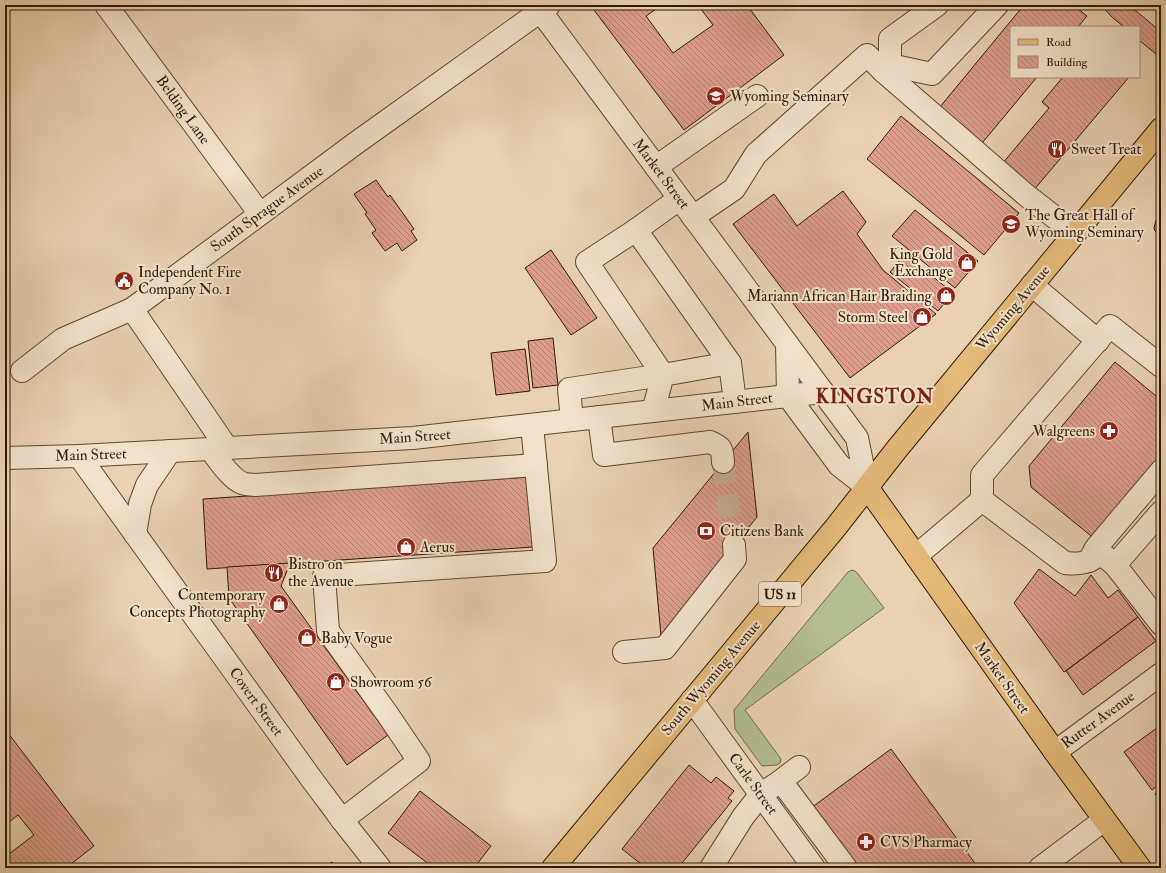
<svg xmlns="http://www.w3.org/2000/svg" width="1166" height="873" viewBox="0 0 1166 873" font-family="'IM FELL Double Pica',serif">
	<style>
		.grass { fill: #b3bd8e; stroke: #706c48 }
		.building { fill: url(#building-back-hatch); stroke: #2e1a03 }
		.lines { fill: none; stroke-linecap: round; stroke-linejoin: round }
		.minor-tunnel { stroke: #c4ad8f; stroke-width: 22; stroke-dasharray: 22 11; stroke-linecap: butt }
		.minor-casing { stroke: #5d482f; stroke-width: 24 }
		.major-casing { stroke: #2e1a03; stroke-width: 24 }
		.minor { stroke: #f1e2cd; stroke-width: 22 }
		.major { stroke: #e4b979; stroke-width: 22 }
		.labels { text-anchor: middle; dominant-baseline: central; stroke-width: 4; stroke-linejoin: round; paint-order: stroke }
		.shield { fill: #f1e2cd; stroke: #685640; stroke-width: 1 }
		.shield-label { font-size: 14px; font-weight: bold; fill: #2e1a03 }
		.poi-label { font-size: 15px; fill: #2e1a03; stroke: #f1e2cd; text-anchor: start }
		.street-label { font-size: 15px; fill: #2e1a03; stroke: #f1e2cd }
		.district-label { font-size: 19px; font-weight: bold; letter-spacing: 1px; fill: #7a1f14; stroke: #f1e2cd }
	</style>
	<defs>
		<pattern id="building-back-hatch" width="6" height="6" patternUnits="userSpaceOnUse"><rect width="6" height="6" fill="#df9e8d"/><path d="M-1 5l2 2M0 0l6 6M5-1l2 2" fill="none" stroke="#b58071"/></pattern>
	</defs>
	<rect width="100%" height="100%" fill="#e9d2b2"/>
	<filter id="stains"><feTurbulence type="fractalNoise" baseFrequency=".005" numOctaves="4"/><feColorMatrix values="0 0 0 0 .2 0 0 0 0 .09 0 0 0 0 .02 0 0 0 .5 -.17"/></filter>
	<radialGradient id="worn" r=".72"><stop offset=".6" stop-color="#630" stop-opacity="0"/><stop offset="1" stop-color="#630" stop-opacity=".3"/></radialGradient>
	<path class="grass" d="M 852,570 L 855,571 L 858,574 L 884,608 L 745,710 L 781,759 L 780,763 L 777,765 L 762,766 L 735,729 L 734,710 L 848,572 Z"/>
	<g class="building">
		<path d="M 593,5 L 662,5 L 646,16 L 673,53 L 713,25 L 698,5 L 747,5 L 784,55 L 684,130 L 591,6 Z"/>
		<path d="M 1024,5 L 1073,5 L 1087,16 L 1078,27 L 1011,27 L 1011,77 L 1037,77 L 978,148 L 935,113 Z"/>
		<path d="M 1101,5 L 1129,5 L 1161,32 L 1161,48 L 1156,54 L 1139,40 L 1139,27 L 1124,27 L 1112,17 Z"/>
		<path d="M 1063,77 L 1129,77 L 1033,191 L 1002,164 L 1049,108 L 1042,102 Z"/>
		<path d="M 901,116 L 1019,213 L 984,255 L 867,159 Z"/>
		<path d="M 376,180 L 388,197 L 390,195 L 414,229 L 411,231 L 417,240 L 402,251 L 397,243 L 385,251 L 372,233 L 376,230 L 365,214 L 367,213 L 354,194 Z"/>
		<path d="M 843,191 L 866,222 L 857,234 L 883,270 L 936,314 L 850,378 L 733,224 L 774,194 L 797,226 Z"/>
		<path d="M 915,210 L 978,261 L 955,288 L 892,236 Z"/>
		<path d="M 1161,214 L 1161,237 L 1155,231 L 1154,228 L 1156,220 Z"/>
		<path d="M 551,250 L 597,318 L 571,335 L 525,268 Z"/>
		<path d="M 905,254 L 953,293 L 938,311 L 890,272 Z"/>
		<path d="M 553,338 L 558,385 L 533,388 L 528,341 Z"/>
		<path d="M 525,349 L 530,391 L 496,395 L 491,353 Z"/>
		<path d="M 1115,362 L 1161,400 L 1161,463 L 1096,540 L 1031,487 L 1029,466 Z"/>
		<path d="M 748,432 L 757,517 L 661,636 L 653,548 Z"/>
		<path d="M 529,477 L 533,547 L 207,569 L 203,499 Z"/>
		<path d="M 290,563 L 281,586 L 388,735 L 347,765 L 229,598 L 227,567 Z"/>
		<path d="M 1039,569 L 1075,596 L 1091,575 L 1108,598 L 1118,590 L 1138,617 L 1064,672 L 1014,603 Z"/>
		<path d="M 1138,617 L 1156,641 L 1083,695 L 1066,671 Z"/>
		<path d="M 1161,725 L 1161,783 L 1152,790 L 1124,752 Z"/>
		<path d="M 5,729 L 94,846 L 66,868 L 6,868 L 5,867 L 5,857 L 34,835 L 18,815 L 8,823 L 5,819 Z"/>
		<path d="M 891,749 L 977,866 L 974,868 L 855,868 L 811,808 Z"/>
		<path d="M 689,765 L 711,783 L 716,777 L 734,791 L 728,798 L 732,801 L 678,868 L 646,868 L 622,849 Z"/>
		<path d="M 1161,789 L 1161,802 L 1155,794 Z"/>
		<path d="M 420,791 L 491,846 L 474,868 L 434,868 L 388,833 Z"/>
		<path d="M 332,862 L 337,868 L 323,868 Z"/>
	</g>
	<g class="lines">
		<path class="minor-tunnel" d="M 723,462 L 734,545"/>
		<g class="minor-casing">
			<g id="minor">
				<path d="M 106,5 L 260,214"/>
				<path d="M 536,5 L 857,438 L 867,487"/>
				<path d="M 890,65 L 932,74 L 997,5"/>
				<path d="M 884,72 L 890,65 L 890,39 L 937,5"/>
				<path d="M 656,167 L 757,96"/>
				<path d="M 679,199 L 636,230 L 730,363"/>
				<path d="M 693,217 L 734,189 L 756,154 L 867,55 L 884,72 L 1026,195 L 1075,233"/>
				<path d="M 1032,285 L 1098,341"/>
				<path d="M 132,309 L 227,448"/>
				<path d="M 787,344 L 788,396 L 839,465 L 867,487"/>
				<path d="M 22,371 L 63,339 L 132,309 L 356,143 L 549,5"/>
				<path d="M 653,411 L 663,375 L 730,363 L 735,402"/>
				<path d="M 599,417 L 604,455 L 710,442 C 723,448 722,449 723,462"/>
				<path d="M 572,420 L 569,389 L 663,375 L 587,262 L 636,230"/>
				<path d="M 210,449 C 218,459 230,478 242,483 C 246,485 251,484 255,485 L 536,465"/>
				<path d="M 79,456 L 313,781 L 331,805 L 342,820 L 380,868"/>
				<path d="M 5,458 L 79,456 L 413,438 L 457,433 L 823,392"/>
				<path d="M 1161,512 L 1115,565 L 1161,624"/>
				<path d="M 135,534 L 140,504 L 147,485 L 170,451"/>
				<path d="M 916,556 L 982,500"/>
				<path d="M 1089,561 L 1096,548 L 1161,471"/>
				<path d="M 1115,565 L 1102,554 C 1088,562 1081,565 1065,563 L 982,500 L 982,475 L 1110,326 L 1161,366"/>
				<path d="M 624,652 L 665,648 L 735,559 L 734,545"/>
				<path d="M 692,700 L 814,868"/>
				<path d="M 1055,752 L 1161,674"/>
				<path d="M 781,781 L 846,868"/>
				<path d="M 342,820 L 419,761 L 388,715 L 328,631 L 324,576 L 545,561 L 532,425"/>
				<path d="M 711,868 L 743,817 L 761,794 L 778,783 L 799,767"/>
				<path d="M 1040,868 L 1104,820"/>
			</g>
		</g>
		<g class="major-casing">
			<g id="major">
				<path d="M 867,487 L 1055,752 L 1140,868"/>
				<path d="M 553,868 L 836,527 L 897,449 L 1161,129"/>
			</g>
		</g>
		<use href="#minor" class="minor"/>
		<use href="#major" class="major"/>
	</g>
	<defs>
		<g id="school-disc" transform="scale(1)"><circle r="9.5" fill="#8f2418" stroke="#f1e2cd"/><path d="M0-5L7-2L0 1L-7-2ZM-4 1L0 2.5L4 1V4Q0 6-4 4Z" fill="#fff"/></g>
		<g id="restaurant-disc" transform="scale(1)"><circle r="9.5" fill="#8f2418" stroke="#f1e2cd"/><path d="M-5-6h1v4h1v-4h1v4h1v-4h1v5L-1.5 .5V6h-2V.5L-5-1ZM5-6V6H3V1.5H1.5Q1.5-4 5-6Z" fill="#fff"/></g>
		<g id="shop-disc" transform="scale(1)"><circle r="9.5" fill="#8f2418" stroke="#f1e2cd"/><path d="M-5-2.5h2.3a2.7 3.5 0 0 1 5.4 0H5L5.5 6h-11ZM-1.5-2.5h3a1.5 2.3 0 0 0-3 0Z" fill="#fff"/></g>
		<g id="civic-disc" transform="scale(1)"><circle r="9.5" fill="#8f2418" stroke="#f1e2cd"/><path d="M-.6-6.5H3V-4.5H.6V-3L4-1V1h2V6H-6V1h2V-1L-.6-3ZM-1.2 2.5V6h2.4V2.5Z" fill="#fff"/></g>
		<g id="pharmacy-disc" transform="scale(1)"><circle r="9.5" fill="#8f2418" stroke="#f1e2cd"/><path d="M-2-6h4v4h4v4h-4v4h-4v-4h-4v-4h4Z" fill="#fff"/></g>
		<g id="bank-disc" transform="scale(1)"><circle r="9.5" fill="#8f2418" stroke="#f1e2cd"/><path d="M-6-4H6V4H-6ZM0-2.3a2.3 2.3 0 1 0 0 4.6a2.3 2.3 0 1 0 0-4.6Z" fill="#fff"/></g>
	</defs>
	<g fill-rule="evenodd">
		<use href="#school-disc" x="716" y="96"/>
		<use href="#restaurant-disc" x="1057" y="149"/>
		<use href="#school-disc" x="1011" y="224"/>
		<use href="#shop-disc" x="967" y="263"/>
		<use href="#civic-disc" x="124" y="281"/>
		<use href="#shop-disc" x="946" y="296"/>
		<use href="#shop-disc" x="922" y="317"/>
		<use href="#pharmacy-disc" x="1109" y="431"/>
		<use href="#bank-disc" x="706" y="531"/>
		<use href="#shop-disc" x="406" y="547"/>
		<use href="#restaurant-disc" x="274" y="573"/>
		<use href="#shop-disc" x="279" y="604"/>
		<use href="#shop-disc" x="307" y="638"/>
		<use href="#shop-disc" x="336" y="682"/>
		<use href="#pharmacy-disc" x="866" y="842"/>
	</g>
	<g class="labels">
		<rect class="shield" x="759" y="582" width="42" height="24" rx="3"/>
		<g class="shield-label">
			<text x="780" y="594">US 11</text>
		</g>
		<g class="poi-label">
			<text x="730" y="96">Wyoming Seminary</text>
			<text x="1071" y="149">Sweet Treat</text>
			<text x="1025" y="215">The Great Hall of<tspan x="1025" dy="17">Wyoming Seminary</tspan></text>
			<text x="953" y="254" text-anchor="end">King Gold<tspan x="953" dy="17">Exchange</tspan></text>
			<text x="138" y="272">Independent Fire<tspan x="138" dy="17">Company No. 1</tspan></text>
			<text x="932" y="296" text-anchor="end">Mariann African Hair Braiding</text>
			<text x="908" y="317" text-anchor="end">Storm Steel</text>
			<text x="1095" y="431" text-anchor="end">Walgreens</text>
			<text x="720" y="531">Citizens Bank</text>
			<text x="420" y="547">Aerus</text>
			<text x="288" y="564">Bistro on<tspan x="288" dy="17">the Avenue</tspan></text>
			<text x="265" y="595" text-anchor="end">Contemporary<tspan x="265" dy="17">Concepts Photography</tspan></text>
			<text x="321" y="638">Baby Vogue</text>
			<text x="350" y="682">Showroom 56</text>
			<text x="880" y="842">CVS Pharmacy</text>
		</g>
		<g class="street-label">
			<text transform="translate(183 110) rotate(54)">Belding Lane</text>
			<text transform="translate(661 174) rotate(53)">Market Street</text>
			<text transform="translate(267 209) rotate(-36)">South Sprague Avenue</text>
			<text transform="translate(1013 308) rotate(-50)">Wyoming Avenue</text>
			<text transform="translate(737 402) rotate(-7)">Main Street</text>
			<text transform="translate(415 437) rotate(-4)">Main Street</text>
			<text transform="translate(91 455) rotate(-2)">Main Street</text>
			<text transform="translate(711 678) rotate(-50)">South Wyoming Avenue</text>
			<text transform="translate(1002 678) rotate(55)">Market Street</text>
			<text transform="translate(256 702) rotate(54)">Covert Street</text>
			<text transform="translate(1098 720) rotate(-36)">Rutter Avenue</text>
			<text transform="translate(753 784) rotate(54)">Carle Street</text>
		</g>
		<g class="district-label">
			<text x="875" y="397">KINGSTON</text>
		</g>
	</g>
	<rect width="1166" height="873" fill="none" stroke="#e9d2b2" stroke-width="20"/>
	<rect x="6" y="6" width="1154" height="861" fill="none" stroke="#2e1a03" stroke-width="2"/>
	<rect x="10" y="10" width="1146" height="853" fill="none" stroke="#2e1a03"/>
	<rect x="1010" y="26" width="130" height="52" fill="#f1e2cd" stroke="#a3927c"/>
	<rect x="1018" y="39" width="20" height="6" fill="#e4b979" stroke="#a3927c"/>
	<text x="1046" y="46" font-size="12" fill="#2e1a03">Road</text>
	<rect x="1018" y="56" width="20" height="12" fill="url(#building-back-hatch)" stroke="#a3927c"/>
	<text x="1046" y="66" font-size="12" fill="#2e1a03">Building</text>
	<rect width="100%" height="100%" filter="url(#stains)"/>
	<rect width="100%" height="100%" fill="url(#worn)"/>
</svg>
